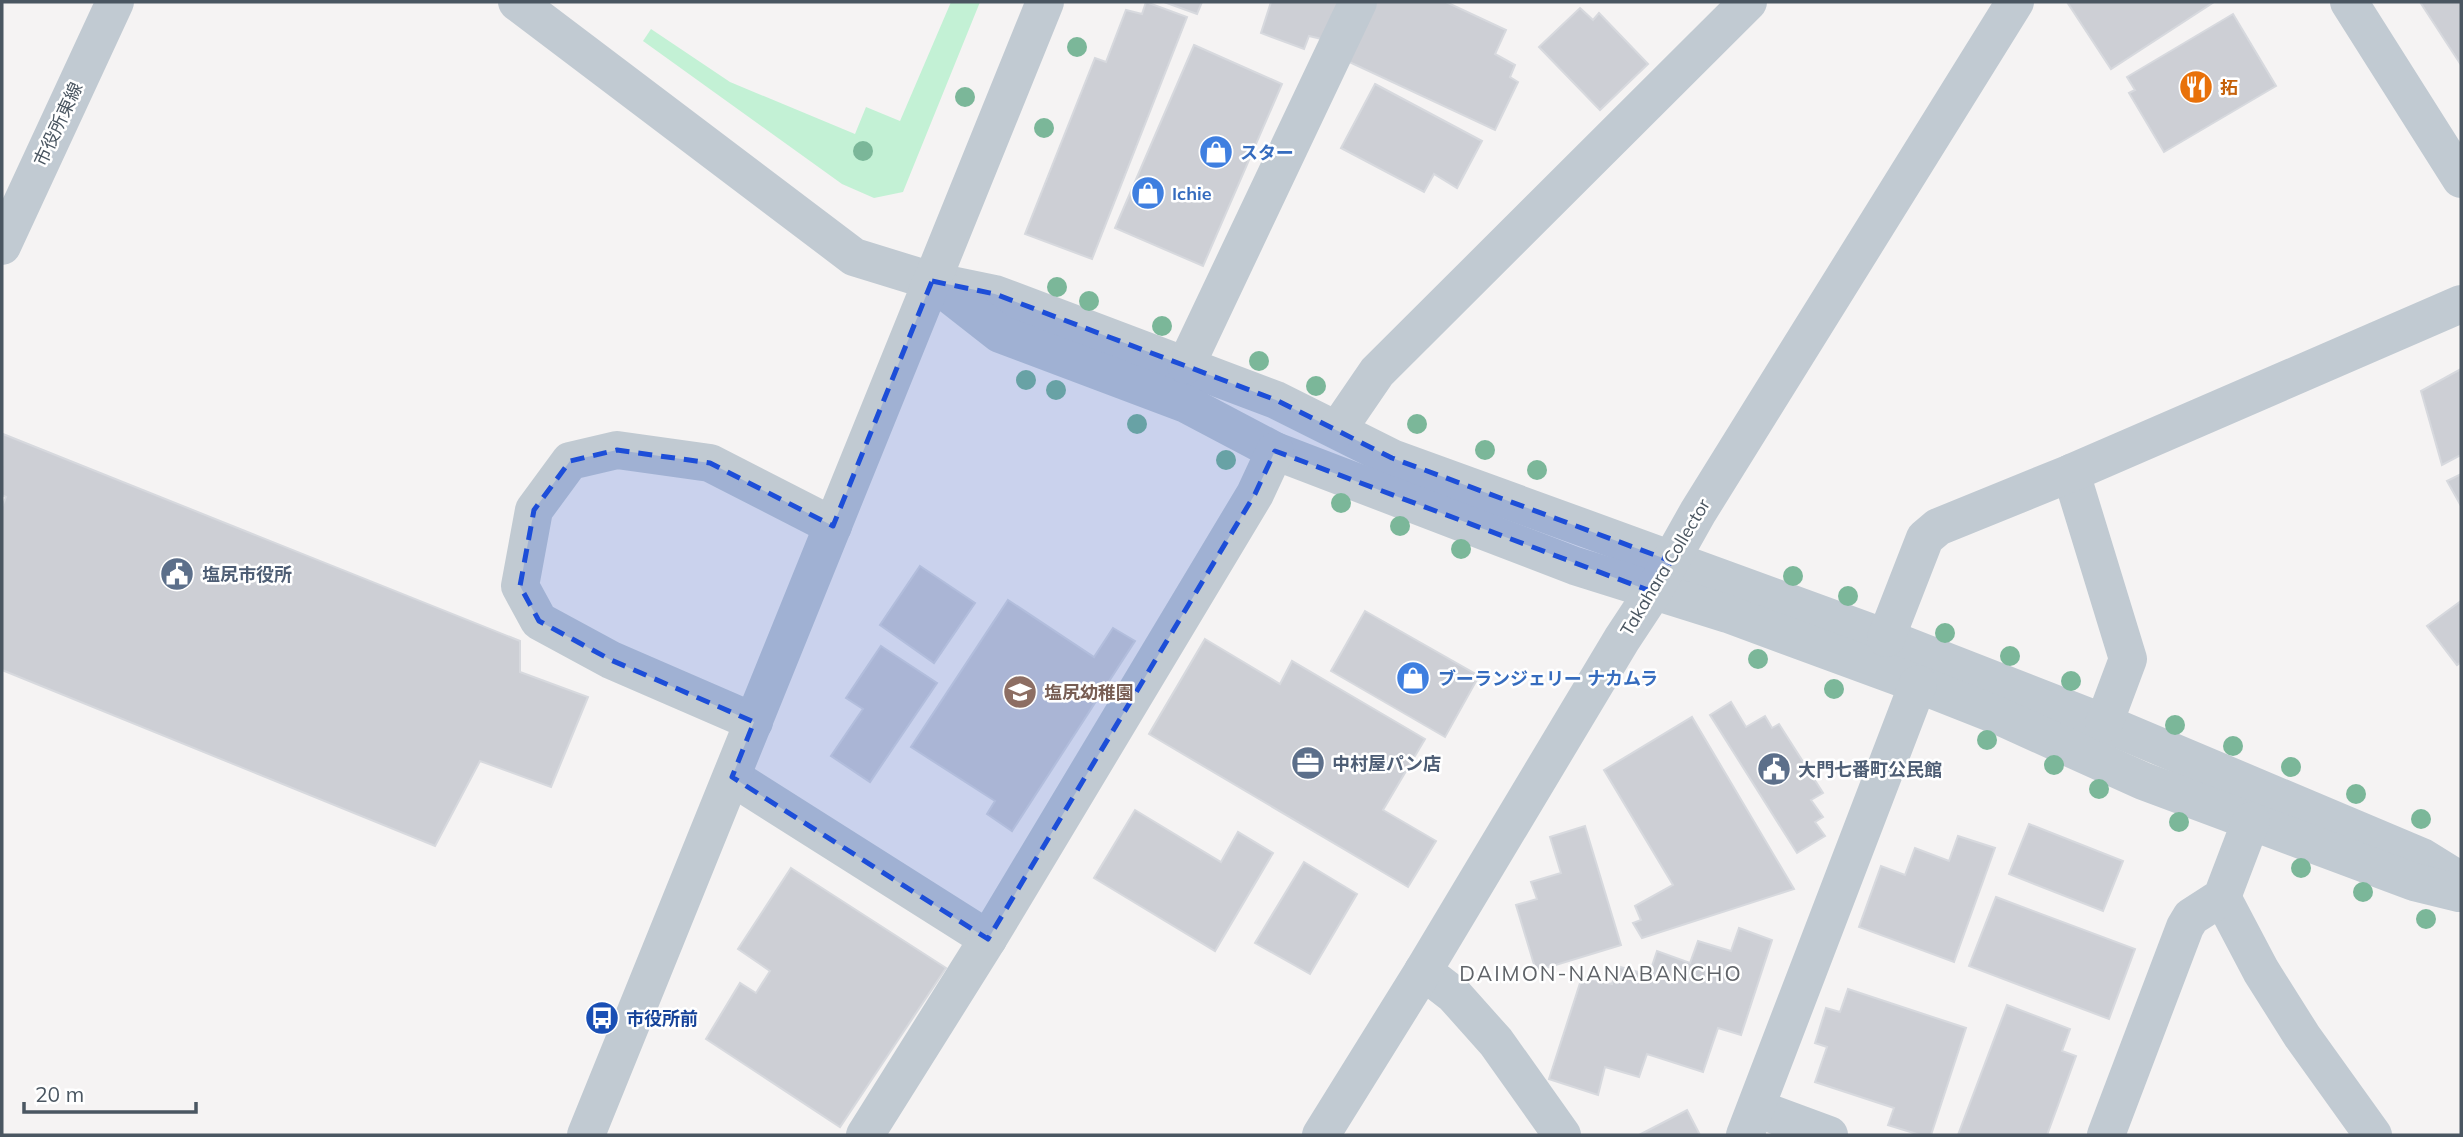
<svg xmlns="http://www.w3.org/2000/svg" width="2463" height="1137" viewBox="0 0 2463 1137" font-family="Mulish,'Noto Sans JP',sans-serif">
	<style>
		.green { fill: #c3f1d5 }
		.building { fill: #cdcfd5; stroke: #d7d9de; stroke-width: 2 }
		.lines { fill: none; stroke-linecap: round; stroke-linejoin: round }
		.minor { stroke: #c1cad2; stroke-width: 38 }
		.tree { fill: #7bb799 }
		.marked { fill: #1d4ed8; fill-opacity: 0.2; stroke: #1d4ed8; stroke-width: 5; stroke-dasharray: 14 9; stroke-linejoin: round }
		.labels { text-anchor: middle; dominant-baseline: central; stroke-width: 5; stroke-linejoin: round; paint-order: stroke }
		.food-label { font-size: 18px; font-weight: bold; fill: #c56008; stroke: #fff; text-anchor: start }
		.street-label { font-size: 18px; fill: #4a5661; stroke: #fff }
		.shop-label { font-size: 18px; font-weight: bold; fill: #366cbe; stroke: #fff; text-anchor: start }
		.service-label { font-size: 18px; font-weight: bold; fill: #4e5e75; stroke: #fff; text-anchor: start }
		.education-label { font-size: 18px; font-weight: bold; fill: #785e54; stroke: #fff; text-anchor: start }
		.transit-label { font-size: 18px; font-weight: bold; fill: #164399; stroke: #fff; text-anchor: start }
		.quarter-label { font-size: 21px; letter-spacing: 2px; fill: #5f6368; stroke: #fff }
	</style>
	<rect width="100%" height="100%" fill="#f5f3f3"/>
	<path class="green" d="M 951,2 L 980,2 L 903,192 L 874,198 L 842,184 L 643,41 L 651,29 L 730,82 L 855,134 L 866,107 L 900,121 Z"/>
	<g class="building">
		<path d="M 1146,2 L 1187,17 L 1092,259 L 1025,234 L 1095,58 L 1106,62 L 1126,10 L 1142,14 Z"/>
		<path d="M 1164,2 L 1202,2 L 1197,14 Z"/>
		<path d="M 1271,2 L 1344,2 L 1326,40 L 1309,36 L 1304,49 L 1261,33 Z"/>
		<path d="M 1371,2 L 1446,2 L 1506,30 L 1495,54 L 1515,65 L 1510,77 L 1518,82 L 1495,130 L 1345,60 Z"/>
		<path d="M 2067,2 L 2214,2 L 2111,69 Z"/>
		<path d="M 2420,2 L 2461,2 L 2461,65 Z"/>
		<path d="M 1580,8 L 1593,20 L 1599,13 L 1648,64 L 1600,110 L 1539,47 Z"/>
		<path d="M 2233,14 L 2276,86 L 2164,152 L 2129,93 L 2135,90 L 2127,77 Z"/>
		<path d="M 1194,45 L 1282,84 L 1203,266 L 1115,228 Z"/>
		<path d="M 1375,84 L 1482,141 L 1457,188 L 1434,174 L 1424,192 L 1341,148 Z"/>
		<path d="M 2461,369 L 2461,455 L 2442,465 L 2421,391 Z"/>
		<path d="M 3,434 L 520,641 L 520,672 L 588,697 L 551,787 L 480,761 L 435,846 L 2,670 L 2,507 L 6,497 L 2,495 Z"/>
		<path d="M 2461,474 L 2461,506 L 2447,481 Z"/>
		<path d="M 920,566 L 975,603 L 934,663 L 880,625 Z"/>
		<path d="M 1008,600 L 1094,657 L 1113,628 L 1135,641 L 1012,831 L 987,814 L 995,801 L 911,747 Z"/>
		<path d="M 2461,601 L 2461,662 L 2457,665 L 2427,626 Z"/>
		<path d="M 1365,611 L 1479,676 L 1445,737 L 1331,671 Z"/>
		<path d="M 1205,639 L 1280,684 L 1292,661 L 1425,739 L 1383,810 L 1436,841 L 1408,887 L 1149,734 Z"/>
		<path d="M 881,646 L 937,683 L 870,782 L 831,756 L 863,709 L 846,698 Z"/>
		<path d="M 1731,702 L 1746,727 L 1765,716 L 1772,728 L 1779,724 L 1823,793 L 1811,800 L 1823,817 L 1815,822 L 1825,836 L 1797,853 L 1710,715 Z"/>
		<path d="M 1692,717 L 1794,889 L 1642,938 L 1633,923 L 1641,920 L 1635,906 L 1673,885 L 1604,770 Z"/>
		<path d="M 1135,810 L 1221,862 L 1238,832 L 1273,853 L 1215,951 L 1094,878 Z"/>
		<path d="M 2029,824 L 2123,861 L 2103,911 L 2009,874 Z"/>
		<path d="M 1585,826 L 1621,945 L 1536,971 L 1516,905 L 1537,899 L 1531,882 L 1561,873 L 1550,837 Z"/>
		<path d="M 1958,836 L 1995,848 L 1954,962 L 1859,927 L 1881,866 L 1905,875 L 1915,848 L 1949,861 Z"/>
		<path d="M 1304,862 L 1357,894 L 1310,974 L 1255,943 Z"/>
		<path d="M 791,868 L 946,968 L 840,1127 L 706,1039 L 740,983 L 756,993 L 770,971 L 738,949 Z"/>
		<path d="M 1996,897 L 2135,949 L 2109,1019 L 1969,966 Z"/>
		<path d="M 1739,928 L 1772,940 L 1741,1035 L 1718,1028 L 1703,1072 L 1647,1054 L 1639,1077 L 1605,1067 L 1598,1095 L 1549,1079 L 1582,977 L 1612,984 L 1617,966 L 1649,975 L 1657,951 L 1690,963 L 1698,941 L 1731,951 Z"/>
		<path d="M 1848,989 L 1966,1028 L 1931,1135 L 1920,1135 L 1888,1125 L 1894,1108 L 1815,1082 L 1827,1047 L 1815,1043 L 1826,1008 L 1840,1012 Z"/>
		<path d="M 2007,1005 L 2070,1029 L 2062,1051 L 2076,1056 L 2047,1135 L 1958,1135 Z"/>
		<path d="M 1687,1110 L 1700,1135 L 1639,1135 Z"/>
	</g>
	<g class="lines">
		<g class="minor">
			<path d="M 517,2 L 854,257 L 932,281 L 995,294 L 1276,400 L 1392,458 L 1886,638 L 2104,723 L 2422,857 L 2461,881"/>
			<path d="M 2349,2 L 2461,179"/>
			<path d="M 2,246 L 115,2"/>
			<path d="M 940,287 L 1000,334 L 1186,404 L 1275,451 L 1575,566 L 1728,614 L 1918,684 L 1999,716 L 2143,781 L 2414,882 L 2459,893"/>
			<path d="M 1186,365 L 1358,2"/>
			<path d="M 1338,429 L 1377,372 L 1748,2"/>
			<path d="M 2071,473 L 2128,659 L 2104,723"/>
			<path d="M 1886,638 L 1925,538 L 1938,527 L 2071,473 L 2461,304"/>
			<path d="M 754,722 L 611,660 L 539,621 L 520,586 L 534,510 L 570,461 L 617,450 L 710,463 L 833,526"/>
			<path d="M 732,777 L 988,939"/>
			<path d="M 2222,897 L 2261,971 L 2302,1036 L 2373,1135"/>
			<path d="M 1423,971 L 1454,995 L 1496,1042 L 1562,1135"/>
			<path d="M 1756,1108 L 1829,1135"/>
			<path d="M 586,1135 L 1045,2"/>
			<path d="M 865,1135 L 988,939 L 1255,494 L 1275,451"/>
			<path d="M 1321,1135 L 1423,971 L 1622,639 L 1653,592 L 1698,512 L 2015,2"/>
			<path d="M 1745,1135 L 1918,684"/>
			<path d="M 2106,1135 L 2185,927 L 2191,917 L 2222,897 L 2251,821"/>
		</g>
	</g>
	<g class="tree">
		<circle cx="1077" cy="47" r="10"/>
		<circle cx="965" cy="97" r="10"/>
		<circle cx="1044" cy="128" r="10"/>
		<circle cx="863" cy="151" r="10"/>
		<circle cx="1057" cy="287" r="10"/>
		<circle cx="1089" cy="301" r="10"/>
		<circle cx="1162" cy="326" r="10"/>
		<circle cx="1259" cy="361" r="10"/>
		<circle cx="1026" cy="380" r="10"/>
		<circle cx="1316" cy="386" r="10"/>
		<circle cx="1056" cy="390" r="10"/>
		<circle cx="1137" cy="424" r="10"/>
		<circle cx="1417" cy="424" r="10"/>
		<circle cx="1485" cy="450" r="10"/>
		<circle cx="1226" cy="460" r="10"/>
		<circle cx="1537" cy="470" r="10"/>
		<circle cx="1341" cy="503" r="10"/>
		<circle cx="1400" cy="526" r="10"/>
		<circle cx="1461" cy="549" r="10"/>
		<circle cx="1793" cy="576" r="10"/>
		<circle cx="1848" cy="596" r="10"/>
		<circle cx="1945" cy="633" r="10"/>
		<circle cx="2010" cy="656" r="10"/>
		<circle cx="1758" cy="659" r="10"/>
		<circle cx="2071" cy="681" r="10"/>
		<circle cx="1834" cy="689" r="10"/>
		<circle cx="2175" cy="725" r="10"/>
		<circle cx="1987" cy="740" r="10"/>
		<circle cx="2233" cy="746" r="10"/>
		<circle cx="2054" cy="765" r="10"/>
		<circle cx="2291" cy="767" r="10"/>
		<circle cx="2099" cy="789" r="10"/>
		<circle cx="2356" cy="794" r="10"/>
		<circle cx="2421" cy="819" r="10"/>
		<circle cx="2179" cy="822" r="10"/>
		<circle cx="2301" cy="868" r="10"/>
		<circle cx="2363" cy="892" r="10"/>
		<circle cx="2426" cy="919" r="10"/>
	</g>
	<path class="marked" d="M 932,281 L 995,294 L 1276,400 L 1392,458 L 1671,561 L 1653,592 L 1275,451 L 1255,494 L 988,939 L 732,777 L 754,722 L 611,660 L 539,621 L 520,586 L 534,510 L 570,461 L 617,450 L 710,463 L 833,526 Z"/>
	<defs>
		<g id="restaurant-disc" transform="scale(1.75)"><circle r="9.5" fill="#e8710a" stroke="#fff"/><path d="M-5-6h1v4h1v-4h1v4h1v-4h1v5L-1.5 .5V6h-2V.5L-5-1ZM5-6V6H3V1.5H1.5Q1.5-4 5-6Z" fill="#fff"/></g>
		<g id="shop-disc" transform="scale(1.75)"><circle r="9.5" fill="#3f7fe0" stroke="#fff"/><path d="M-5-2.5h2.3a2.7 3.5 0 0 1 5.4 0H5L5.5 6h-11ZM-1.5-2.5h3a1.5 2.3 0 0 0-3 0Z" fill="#fff"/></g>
		<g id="civic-disc" transform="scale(1.75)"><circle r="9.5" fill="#5c6f8a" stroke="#fff"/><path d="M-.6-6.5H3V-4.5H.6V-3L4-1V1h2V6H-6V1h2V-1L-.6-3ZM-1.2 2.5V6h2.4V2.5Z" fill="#fff"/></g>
		<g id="school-disc" transform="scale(1.75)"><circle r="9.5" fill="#8d6e63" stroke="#fff"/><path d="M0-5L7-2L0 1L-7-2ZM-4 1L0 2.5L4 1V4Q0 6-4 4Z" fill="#fff"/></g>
		<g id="office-disc" transform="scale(1.75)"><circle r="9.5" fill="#5c6f8a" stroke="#fff"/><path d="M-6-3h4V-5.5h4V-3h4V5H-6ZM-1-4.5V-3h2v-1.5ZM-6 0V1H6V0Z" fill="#fff"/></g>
		<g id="bus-disc" transform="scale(1.75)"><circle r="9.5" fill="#1a4fb4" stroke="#fff"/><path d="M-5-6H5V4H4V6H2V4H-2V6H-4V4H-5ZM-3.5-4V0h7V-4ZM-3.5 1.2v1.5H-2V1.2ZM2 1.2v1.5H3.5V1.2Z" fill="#fff"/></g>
	</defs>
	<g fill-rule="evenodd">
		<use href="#restaurant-disc" x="2196" y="87"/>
		<use href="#shop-disc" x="1216" y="152"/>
		<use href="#shop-disc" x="1148" y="193"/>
		<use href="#civic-disc" x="177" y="574"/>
		<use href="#shop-disc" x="1413" y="678"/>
		<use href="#school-disc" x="1020" y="692"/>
		<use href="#office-disc" x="1308" y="763"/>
		<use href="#civic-disc" x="1774" y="769"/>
		<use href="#bus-disc" x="602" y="1018"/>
	</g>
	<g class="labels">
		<g class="food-label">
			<text x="2220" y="87">拓</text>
		</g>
		<g class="street-label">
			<text transform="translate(58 124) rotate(-65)">市役所東線</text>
			<text transform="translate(1665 567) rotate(-59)">Takahara Collector</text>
		</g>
		<g class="shop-label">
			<text x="1240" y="152">スター</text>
			<text x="1172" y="193">Ichie</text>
			<text x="1438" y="678">ブーランジェリー ナカムラ</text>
		</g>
		<g class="service-label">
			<text x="202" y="574">塩尻市役所</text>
			<text x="1332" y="763">中村屋パン店</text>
			<text x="1798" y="769">大門七番町公民館</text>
		</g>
		<g class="education-label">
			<text x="1044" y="692">塩尻幼稚園</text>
		</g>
		<g class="transit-label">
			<text x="626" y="1018">市役所前</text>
		</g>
		<g class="quarter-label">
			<text x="1601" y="973">DAIMON-NANABANCHO</text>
		</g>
	</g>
	<rect width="2463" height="1137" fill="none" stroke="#4a5661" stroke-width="7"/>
	<path d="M24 1102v10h172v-10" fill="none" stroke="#4a5661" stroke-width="3.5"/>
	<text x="35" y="1102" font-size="21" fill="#4a5661" stroke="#ffffff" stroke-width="5" paint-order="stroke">20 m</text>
</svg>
